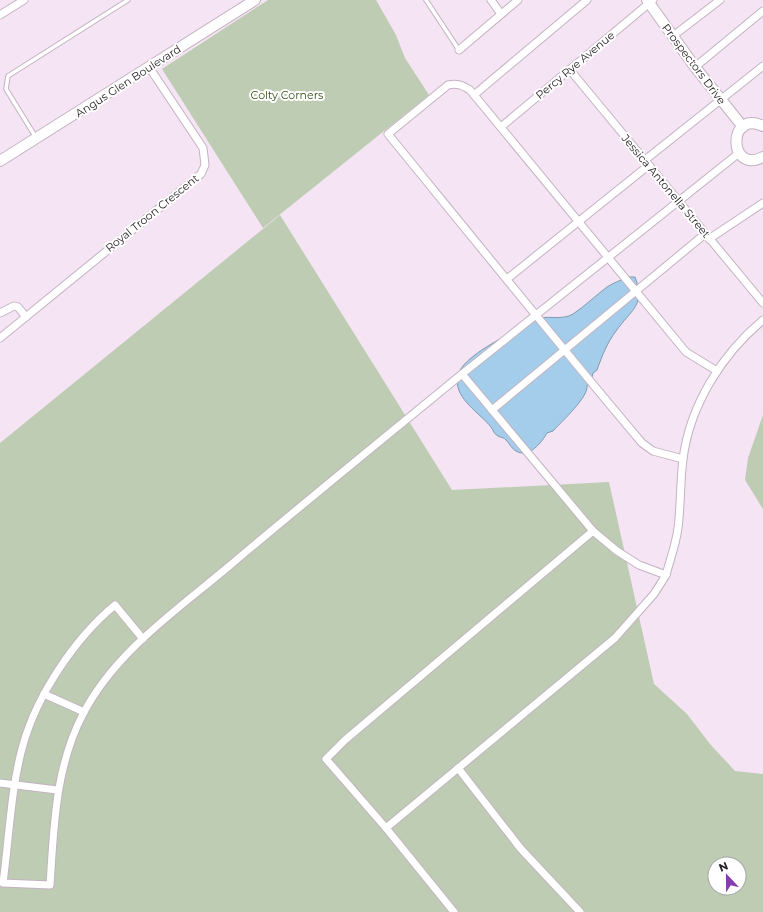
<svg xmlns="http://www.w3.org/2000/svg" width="763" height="912" viewBox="0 0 763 912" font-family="Montserrat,sans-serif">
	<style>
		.green { fill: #beccb3; fill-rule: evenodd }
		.water { fill: #a4cdeb; stroke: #7f9ab0 }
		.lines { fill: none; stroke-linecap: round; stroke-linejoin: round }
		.lane-casing { stroke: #c3b3c1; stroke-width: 5.5 }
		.street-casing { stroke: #c3b3c1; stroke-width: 9 }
		.secondary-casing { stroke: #c3b3c1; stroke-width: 12 }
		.lane { stroke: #fff; stroke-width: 3.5 }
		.street { stroke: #fff; stroke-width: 7 }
		.secondary { stroke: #fff; stroke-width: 10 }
		.labels { text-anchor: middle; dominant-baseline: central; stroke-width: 4; stroke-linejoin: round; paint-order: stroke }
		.street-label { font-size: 11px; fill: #282227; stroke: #fff }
		.park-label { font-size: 11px; fill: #345016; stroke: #fff }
	</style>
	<rect width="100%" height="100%" fill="#f5e4f3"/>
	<g class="green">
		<path d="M 268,0 L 376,0 L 396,35 L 405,58 L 429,95 L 263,228 L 162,69 Z"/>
		<path d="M 280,215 L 452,490 L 609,482 L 654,684 L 687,714 L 710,744 L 735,771 L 763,774 L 763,912 L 0,912 L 0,443 ZM 715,864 L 739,864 L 739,888 L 715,888 Z"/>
		<path d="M 763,415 L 763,509 L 745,480 L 748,458 Z"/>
	</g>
	<path class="water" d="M 629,277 L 635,277 C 646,305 631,310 616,331 C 607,343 602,356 597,370 L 593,373 L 591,382 L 587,385 C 589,397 562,421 553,431 L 547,433 C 542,442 529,459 516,451 C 512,449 509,443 506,440 C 504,437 501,438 498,436 C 494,434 493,430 491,427 C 480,413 456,400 457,379 C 458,359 501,339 516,330 C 523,326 532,319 540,318 C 551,316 563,320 573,314 C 585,306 595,296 607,287 C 613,283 621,280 629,277 Z"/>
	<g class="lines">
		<g class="lane-casing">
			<g id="lane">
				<path d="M 426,0 L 459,50"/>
				<path d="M 35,136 L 6,89 L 8,76 L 128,0"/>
			</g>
		</g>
		<g class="street-casing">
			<g id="street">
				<path d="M 491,0 L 501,14"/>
				<path d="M 0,15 L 24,0"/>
				<path d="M 673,36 L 720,0"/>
				<path d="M 459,50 L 518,0"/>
				<path d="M 695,67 L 763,11"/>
				<path d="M 570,70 L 763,303"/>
				<path d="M 474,95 L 587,0"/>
				<path d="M 501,127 L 653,0"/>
				<path d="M 739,153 L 462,374 L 593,531 L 617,551 L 639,565 L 666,575 C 670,560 676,544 678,528 C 681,505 680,482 683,459 C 690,405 722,354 763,320"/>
				<path d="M 645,160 L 763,66"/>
				<path d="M 709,239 L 763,203"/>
				<path d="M 507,279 L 649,165"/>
				<path d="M 0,313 L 14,306 L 18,307 L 26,317"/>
				<path d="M 0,338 L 201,174 L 205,165 L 203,148 L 149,67"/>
				<path d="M 492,410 L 705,234"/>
				<path d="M 683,459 L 653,451 L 642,443 C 556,341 472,237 388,134 L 448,85 C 457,83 462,85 470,90 L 686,352 L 717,371"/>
				<path d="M 593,531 L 345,740 L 326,759 L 386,828 L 615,638 L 654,594 L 666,575"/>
				<path d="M 143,639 L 115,605 C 75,638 37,695 23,745 C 11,787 9,839 3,883 L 50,885 C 54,826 55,768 83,714 C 115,652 176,611 228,567 C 305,502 384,438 462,374"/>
				<path d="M 44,694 L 84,712"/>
				<path d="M 458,768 L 521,849 L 580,912"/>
				<path d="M 0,783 L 57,790"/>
				<path d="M 386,828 L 454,912"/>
			</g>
		</g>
		<g class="secondary-casing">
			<g id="secondary">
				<path d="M 647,0 L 695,67 L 743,127"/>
				<path d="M 763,126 C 727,109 728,175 763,157"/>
				<path d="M 0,161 L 255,0"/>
			</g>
		</g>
		<use href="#lane" class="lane"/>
		<use href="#street" class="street"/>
		<use href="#secondary" class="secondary"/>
	</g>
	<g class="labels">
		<g class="street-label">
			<text transform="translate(694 64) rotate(53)">Prospectors Drive</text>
			<text transform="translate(575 65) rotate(-40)">Percy Rye Avenue</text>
			<text transform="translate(128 81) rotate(-33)">Angus Glen Boulevard</text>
			<text transform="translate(666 186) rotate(50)">Jessica Antonella Street</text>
			<text transform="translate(152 213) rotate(-39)">Royal Troon Crescent</text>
		</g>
		<g class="park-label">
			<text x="287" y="95">Colty Corners</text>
		</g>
	</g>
	<g transform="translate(727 876) rotate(338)"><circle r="19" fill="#ffffff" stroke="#a9a7a9"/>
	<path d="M0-3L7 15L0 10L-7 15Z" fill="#853cae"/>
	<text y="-6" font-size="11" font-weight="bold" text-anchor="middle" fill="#282227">N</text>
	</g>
</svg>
